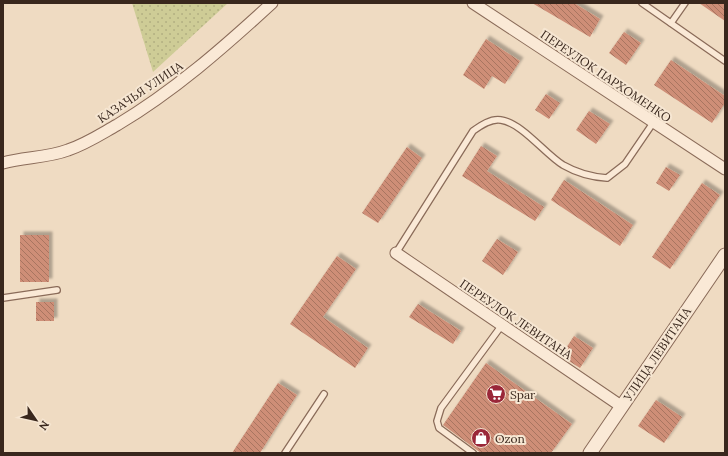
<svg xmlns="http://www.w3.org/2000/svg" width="728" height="456" viewBox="0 0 728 456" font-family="Lora,serif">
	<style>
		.garden { fill: url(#garden-dots) }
		.building { fill: url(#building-back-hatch); filter: url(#shadow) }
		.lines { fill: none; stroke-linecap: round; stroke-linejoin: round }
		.service-casing { stroke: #8a6b59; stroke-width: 8 }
		.minor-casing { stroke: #8a6b59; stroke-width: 13 }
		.tertiary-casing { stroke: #8a6b59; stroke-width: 15 }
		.service { stroke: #fae9d6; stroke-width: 5.5 }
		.minor { stroke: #fae9d6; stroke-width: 11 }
		.tertiary { stroke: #fae9d6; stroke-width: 13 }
		.labels { text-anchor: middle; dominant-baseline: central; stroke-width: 4; stroke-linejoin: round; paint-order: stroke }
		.street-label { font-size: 12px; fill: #39271d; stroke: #f6e6d2 }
		.poi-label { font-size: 12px; fill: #39271d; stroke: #f6e6d2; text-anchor: start }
	</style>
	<defs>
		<pattern id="garden-dots" width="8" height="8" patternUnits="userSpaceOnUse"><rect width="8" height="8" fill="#cecc96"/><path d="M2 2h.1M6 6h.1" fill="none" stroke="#b2af81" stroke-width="1.8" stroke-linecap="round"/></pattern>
		<pattern id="building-back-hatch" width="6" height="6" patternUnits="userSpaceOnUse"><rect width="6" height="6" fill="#ce8e77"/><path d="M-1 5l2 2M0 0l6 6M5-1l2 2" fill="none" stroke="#a87461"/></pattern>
		<filter id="shadow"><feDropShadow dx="3.5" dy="-3.5" stdDeviation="1" flood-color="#0004"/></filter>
	</defs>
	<rect width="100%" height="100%" fill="#efdbc2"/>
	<path class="garden" d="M 132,3 L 228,3 L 153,72 Z"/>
	<g class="building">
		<path d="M 532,3 L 574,3 L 600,19 L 590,37 Z"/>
		<path d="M 699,3 L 725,3 L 725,21 Z"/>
		<path d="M 624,32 L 641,43 L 626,65 L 609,53 Z"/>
		<path d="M 486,39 L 520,61 L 505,84 L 492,76 L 484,89 L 463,75 Z"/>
		<path d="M 671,60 L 725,96 L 725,103 L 712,123 L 654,85 Z"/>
		<path d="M 546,94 L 560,103 L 549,119 L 535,110 Z"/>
		<path d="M 589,111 L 610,124 L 596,144 L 576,130 Z"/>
		<path d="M 481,146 L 497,156 L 487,171 L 544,207 L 535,221 L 462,176 Z"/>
		<path d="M 407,147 L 422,158 L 378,223 L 362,213 Z"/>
		<path d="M 666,167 L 680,175 L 669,191 L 656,183 Z"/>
		<path d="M 564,180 L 633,225 L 620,246 L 551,200 Z"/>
		<path d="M 702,183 L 720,195 L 670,269 L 652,257 Z"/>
		<rect x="20" y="235" width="29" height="47"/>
		<path d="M 497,239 L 518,252 L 503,275 L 482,261 Z"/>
		<path d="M 337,256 L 356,269 L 323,317 L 368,348 L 355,368 L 290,324 Z"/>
		<rect x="36" y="302" width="18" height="19"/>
		<path d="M 418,304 L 461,331 L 453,344 L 409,317 Z"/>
		<path d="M 574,336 L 593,348 L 580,368 L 561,356 Z"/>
		<path d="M 486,363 L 572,424 L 551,453 L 481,453 L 443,425 Z"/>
		<path d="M 278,383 L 297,395 L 282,418 L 260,453 L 232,453 Z"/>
		<path d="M 656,400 L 682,417 L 664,443 L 638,426 Z"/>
	</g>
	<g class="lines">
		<g class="service-casing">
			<g id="service">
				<path d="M 642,3 L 725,61"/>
				<path d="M 671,23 L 685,3"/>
				<path d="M 396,253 L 473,131 C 480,126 491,118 501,120 C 522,123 545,154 563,165 C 577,173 591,177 607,178 L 625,164 L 653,123"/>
				<path d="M 3,298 L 57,290"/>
				<path d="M 285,453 L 324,394"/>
				<path d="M 473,453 L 439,428 L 437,421 L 441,408 L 502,325"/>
			</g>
		</g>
		<g class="minor-casing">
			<g id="minor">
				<path d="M 473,3 L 725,169"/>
				<path d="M 3,163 C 24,157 47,158 68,150 C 86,144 101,134 117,125 C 174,91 223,48 272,3"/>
				<path d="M 396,253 L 621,406"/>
			</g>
		</g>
		<g class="tertiary-casing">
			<path id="tertiary" d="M 590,453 L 725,255"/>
		</g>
		<use href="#service" class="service"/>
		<use href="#minor" class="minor"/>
		<use href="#tertiary" class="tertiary"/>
	</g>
	<defs>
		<g id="supermarket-disc" transform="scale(1)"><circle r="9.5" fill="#9a2739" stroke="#f6e6d2"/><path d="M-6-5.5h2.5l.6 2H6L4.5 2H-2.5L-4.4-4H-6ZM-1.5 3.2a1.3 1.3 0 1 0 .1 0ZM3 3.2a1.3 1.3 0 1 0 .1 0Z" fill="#fff"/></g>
		<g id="shop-disc" transform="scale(1)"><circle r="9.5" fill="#9a2739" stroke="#f6e6d2"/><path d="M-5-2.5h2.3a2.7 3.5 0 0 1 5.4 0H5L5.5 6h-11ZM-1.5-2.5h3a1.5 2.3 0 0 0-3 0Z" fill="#fff"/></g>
	</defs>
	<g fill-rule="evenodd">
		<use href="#supermarket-disc" x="496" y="394"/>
		<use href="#shop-disc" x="481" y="438"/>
	</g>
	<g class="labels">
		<g class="street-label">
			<text transform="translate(606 76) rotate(34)">ПЕРЕУЛОК ПАРХОМЕНКО</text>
			<text transform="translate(140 92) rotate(-34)">КАЗАЧЬЯ УЛИЦА</text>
			<text transform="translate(516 319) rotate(34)">ПЕРЕУЛОК ЛЕВИТАНА</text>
			<text transform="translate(657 354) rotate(-56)">УЛИЦА ЛЕВИТАНА</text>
		</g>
		<g class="poi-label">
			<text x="510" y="394">Spar</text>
			<text x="495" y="438">Ozon</text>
		</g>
	</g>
	<rect width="728" height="456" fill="none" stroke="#39271d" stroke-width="8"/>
	<g transform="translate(36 420) rotate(124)" stroke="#f6e6d2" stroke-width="3" paint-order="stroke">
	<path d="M0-3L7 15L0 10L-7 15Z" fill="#39271d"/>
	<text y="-6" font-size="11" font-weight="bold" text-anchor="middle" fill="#39271d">N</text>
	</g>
</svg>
